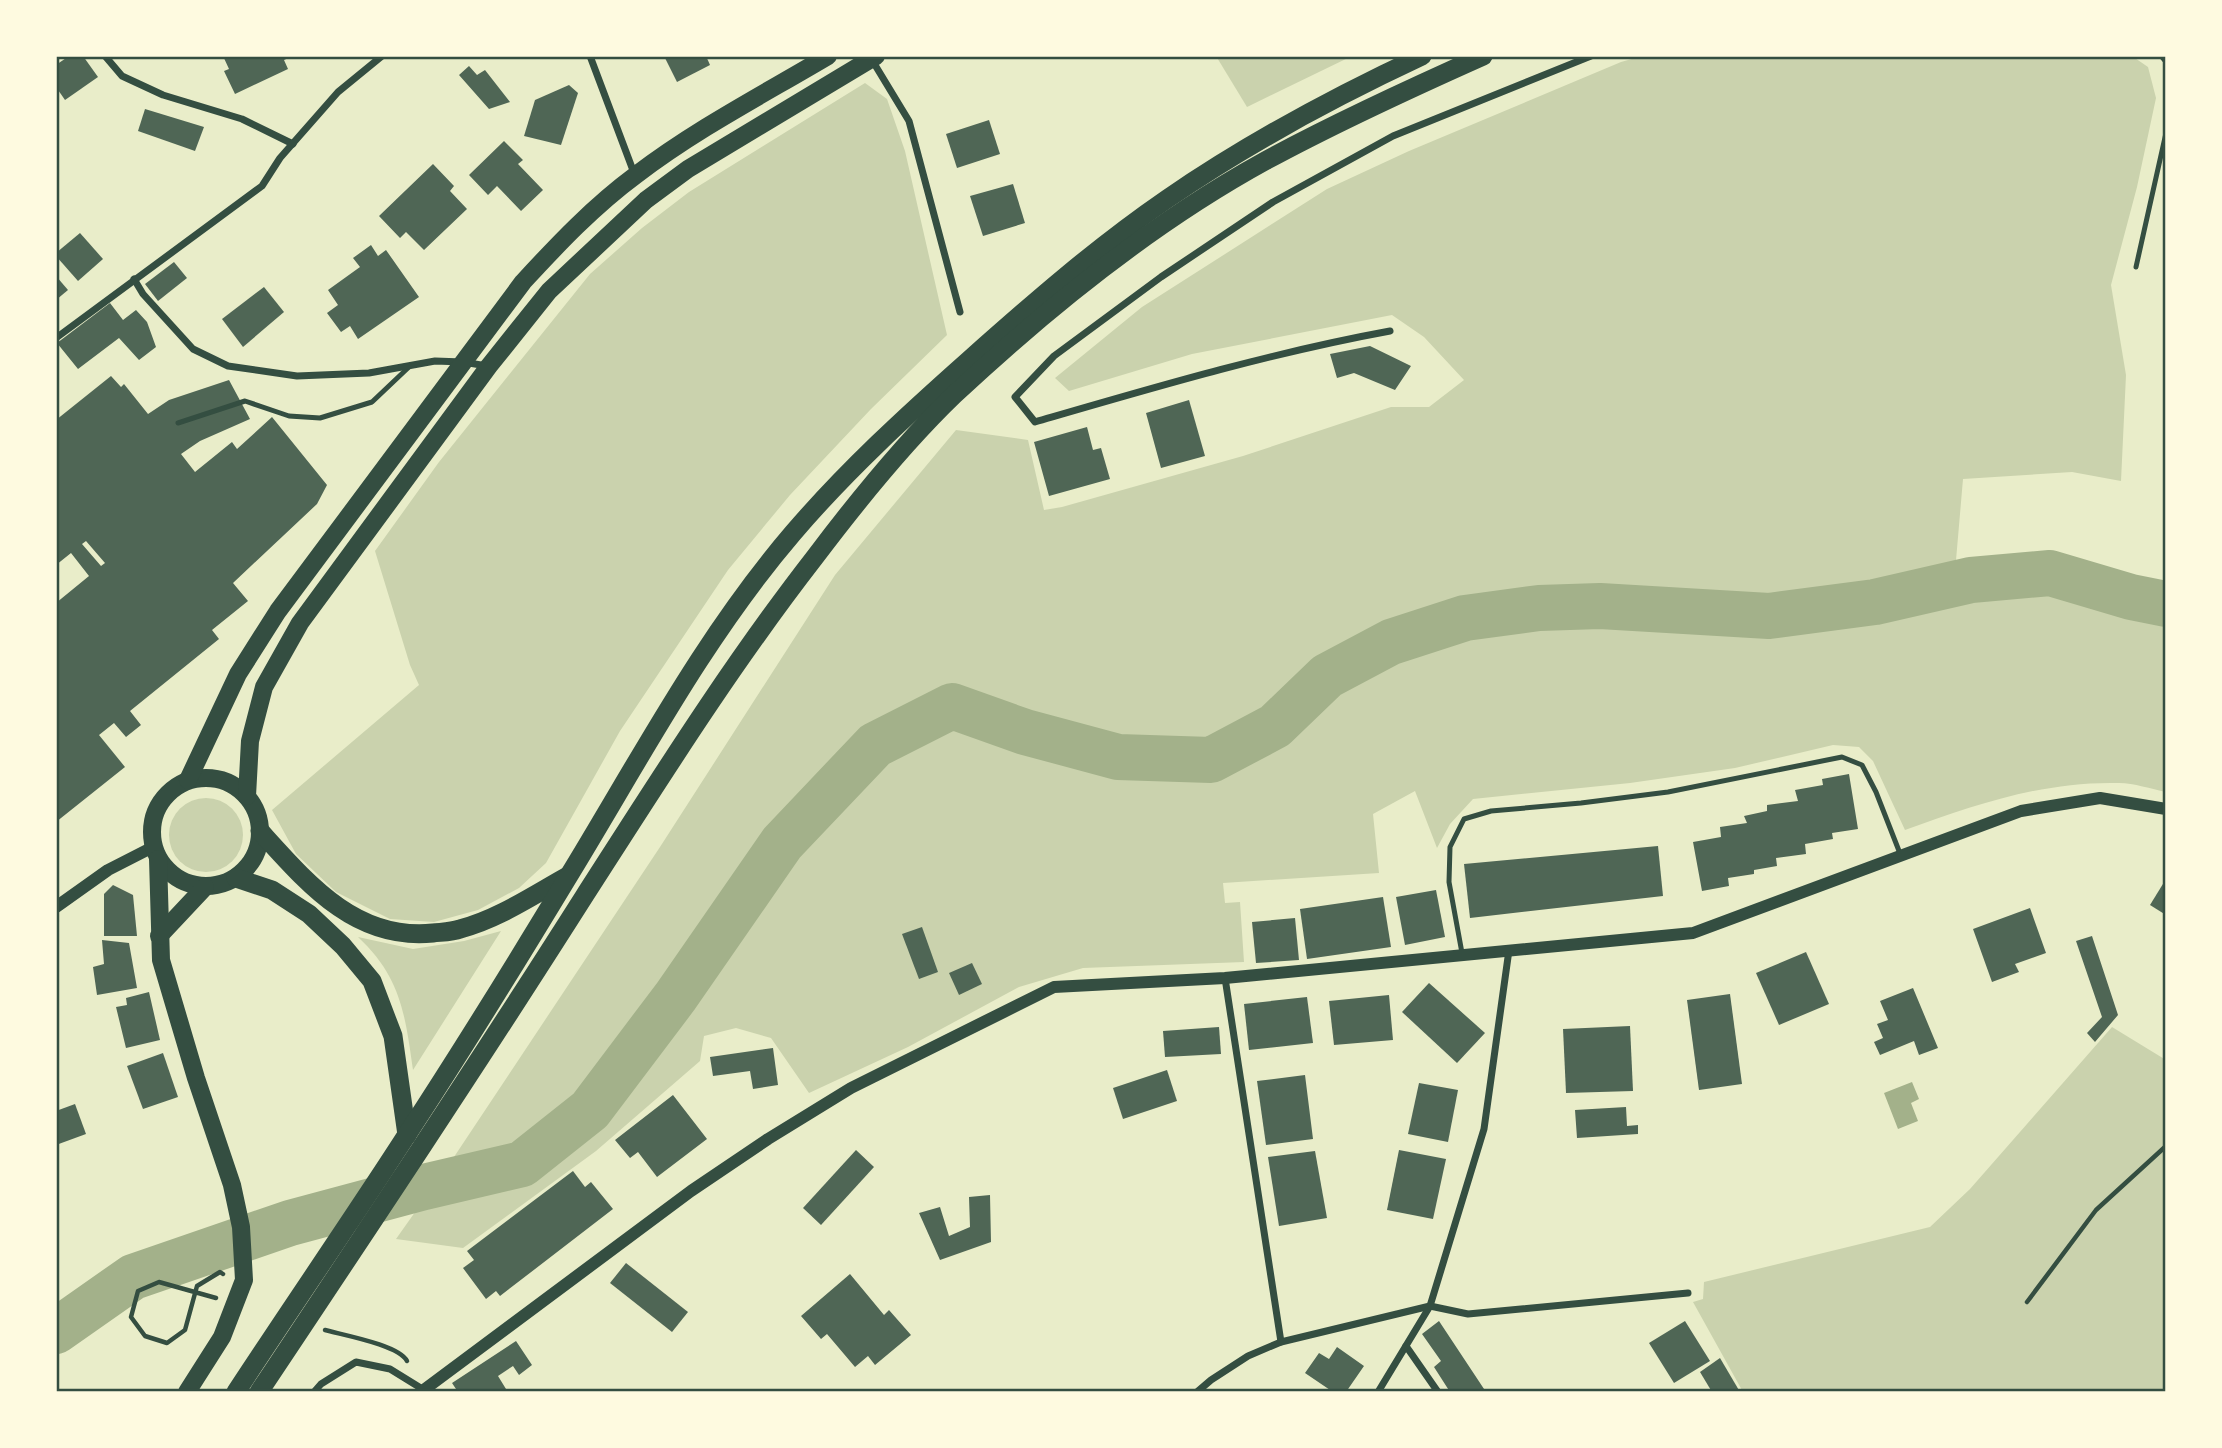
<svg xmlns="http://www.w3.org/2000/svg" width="2222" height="1448" viewBox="0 0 2222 1448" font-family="Raleway,sans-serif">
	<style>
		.green { fill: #cad2ad }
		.water { fill: #a3b18a }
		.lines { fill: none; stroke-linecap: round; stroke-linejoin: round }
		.river { stroke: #a3b18a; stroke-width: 46 }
		.building { fill: #4f6655; fill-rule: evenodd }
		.path { stroke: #344e41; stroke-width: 4.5 }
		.service { stroke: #344e41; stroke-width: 5 }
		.minor { stroke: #344e41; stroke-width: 7 }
		.tertiary { stroke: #344e41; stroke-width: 12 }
		.primary { stroke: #344e41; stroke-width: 18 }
		.trunk { stroke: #344e41; stroke-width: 19 }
		.neatline { fill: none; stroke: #344e41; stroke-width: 2.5 }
	</style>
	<rect width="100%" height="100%" fill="#e9edc9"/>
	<g class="green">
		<path d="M 1216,56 L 1352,56 L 1247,107 Z"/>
		<path d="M 1642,56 L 2132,56 L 2148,67 L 2156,98 L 2137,187 L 2111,285 L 2126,375 L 2121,481 L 2072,472 L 1963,479 L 1955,572 L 1878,589 L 1768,603 L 1645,596 L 1559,597 L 1472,603 L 1379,634 L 1324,662 L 1268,716 L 1192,747 L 1109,740 L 955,694 L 868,737 L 804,805 L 650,1014 L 567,1119 L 513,1156 L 444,1172 L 660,847 L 835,575 L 956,430 L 1028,440 L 1044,510 L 1062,507 L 1243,456 L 1391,407 L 1429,407 L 1464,380 L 1424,337 L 1392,315 L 1192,354 L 1069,391 L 1055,378 L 1142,307 L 1327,189 L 1409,151 L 1621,62 Z"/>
		<path d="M 865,83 L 887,99 L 905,151 L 947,335 L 871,409 L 790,495 L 728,570 L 620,731 L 546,863 L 519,888 L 478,910 L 434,922 L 390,919 L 336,892 L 296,854 L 272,810 L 419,685 L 410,665 L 375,551 L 439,462 L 590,274 L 642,228 L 689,192 Z"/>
		<path d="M 2048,581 L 2166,614 L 2166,792 C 2151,789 2134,783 2119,783 C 2043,781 1975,805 1905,830 L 1873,761 L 1859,747 L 1833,745 L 1735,768 L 1630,783 L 1473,799 L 1450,824 L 1437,848 L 1415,791 L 1373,814 L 1379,873 L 1223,883 L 1225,903 L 1240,902 L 1244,962 L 1083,968 L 1019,987 L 908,1047 L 809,1093 L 771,1038 L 736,1028 L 704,1036 L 700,1061 L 596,1151 L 463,1248 L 396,1239 L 425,1198 L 488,1183 L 524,1167 L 588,1118 L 633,1065 L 813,819 L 863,768 L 899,741 L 947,719 L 974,721 L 1039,747 L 1109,763 L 1175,768 L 1212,767 L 1257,744 L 1292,723 L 1336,679 L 1455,627 L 1535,616 L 1814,623 L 1879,611 L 1973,587 Z"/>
		<circle cx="206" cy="835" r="37"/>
		<path d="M 501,931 L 413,1070 C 405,1014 401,977 358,937 L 413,949 L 464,941 Z"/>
		<path d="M 2112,1027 L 2166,1060 L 2166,1392 L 1743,1392 L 1693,1302 L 1703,1299 L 1704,1282 L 1930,1227 L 1970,1189 Z"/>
	</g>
	<path class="water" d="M 1912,1082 L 1919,1099 L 1911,1103 L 1918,1121 L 1898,1129 L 1884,1093 Z"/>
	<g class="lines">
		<path class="river" d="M 56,1331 L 133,1277 L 290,1223 L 424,1187 L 522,1164 L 590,1110 L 676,996 L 782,843 L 875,745 L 952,706 L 1025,732 L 1118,757 L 1211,760 L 1275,726 L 1327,676 L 1391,642 L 1465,618 L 1539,608 L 1600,606 L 1769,616 L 1875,602 L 1971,580 L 2050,573 L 2131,597 L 2166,604"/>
	</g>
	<g class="building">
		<path d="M 69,56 L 83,56 L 98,77 L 65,100 L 56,87 L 56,65 Z"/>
		<path d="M 223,56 L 293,56 L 284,60 L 288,69 L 235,94 L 224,71 L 229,69 Z"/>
		<path d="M 664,56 L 706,56 L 710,65 L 677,82 Z"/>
		<path d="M 469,66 L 477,75 L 485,70 L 510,102 L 489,109 L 459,75 Z"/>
		<path d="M 569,85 L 578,93 L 561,145 L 524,136 L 535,100 Z"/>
		<path d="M 145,109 L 204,127 L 195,151 L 138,131 Z"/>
		<path d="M 989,120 L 1000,154 L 957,168 L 946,134 Z"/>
		<path d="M 504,141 L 523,160 L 518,164 L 543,190 L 521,211 L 497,186 L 488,195 L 469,175 Z"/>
		<path d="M 433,164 L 454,186 L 450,191 L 467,209 L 424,250 L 406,232 L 400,238 L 379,216 Z"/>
		<path d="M 1013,184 L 1025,223 L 983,236 L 970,196 Z"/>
		<path d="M 80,233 L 103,259 L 78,281 L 56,256 L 56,253 Z"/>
		<path d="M 371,245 L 378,256 L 386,250 L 419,297 L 358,339 L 350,326 L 341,332 L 327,313 L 338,305 L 328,290 L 360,267 L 353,258 Z"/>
		<path d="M 174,262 L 187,278 L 158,301 L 145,284 Z"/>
		<path d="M 56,276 L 68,290 L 56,300 Z"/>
		<path d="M 264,287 L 284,312 L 243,347 L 222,319 Z"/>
		<path d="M 110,303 L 123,320 L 136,310 L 147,322 L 156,347 L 139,360 L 119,338 L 78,369 L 57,343 Z"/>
		<path d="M 1370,346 L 1411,366 L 1395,390 L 1354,373 L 1337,378 L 1330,354 Z"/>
		<path d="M 111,376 L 121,387 L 124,384 L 148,414 L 169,400 L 229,380 L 250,419 L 200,441 L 181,454 L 195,472 L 232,442 L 237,449 L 272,417 L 327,485 L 317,504 L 233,583 L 248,601 L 212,630 L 219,639 L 130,711 L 141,725 L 126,737 L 114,723 L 99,735 L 125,767 L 56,822 L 56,603 L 89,576 L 71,553 L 56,565 L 56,420 ZM 86,541 L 105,563 L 101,566 L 82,544 Z"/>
		<path d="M 1189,400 L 1205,456 L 1161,468 L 1146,413 Z"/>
		<path d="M 1087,427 L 1093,450 L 1101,448 L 1110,479 L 1049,496 L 1034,442 Z"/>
		<path d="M 1849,774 L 1858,829 L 1832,833 L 1833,839 L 1805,844 L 1806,854 L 1776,858 L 1777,866 L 1754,870 L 1754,874 L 1728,878 L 1729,886 L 1702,891 L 1693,842 L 1721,837 L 1720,827 L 1747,823 L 1744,816 L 1767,811 L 1767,805 L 1798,801 L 1795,790 L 1823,785 L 1822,779 Z"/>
		<path d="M 1658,846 L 1663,896 L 1470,918 L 1464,864 Z"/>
		<path d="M 2166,879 L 2166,915 L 2150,905 Z"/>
		<path d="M 113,885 L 133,895 L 137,936 L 104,936 L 104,894 Z"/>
		<path d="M 1436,890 L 1445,937 L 1405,945 L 1396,897 Z"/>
		<path d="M 1383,897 L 1391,947 L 1307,959 L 1300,909 Z"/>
		<path d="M 2030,908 L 2046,953 L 2015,964 L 2019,972 L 1992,982 L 1973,929 Z"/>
		<path d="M 1295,918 L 1299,960 L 1256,963 L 1252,922 Z"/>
		<path d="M 922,927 L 938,972 L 919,979 L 902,934 Z"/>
		<path d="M 2092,936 L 2118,1015 L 2095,1042 L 2087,1033 L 2102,1017 L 2076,941 Z"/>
		<path d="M 102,940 L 129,943 L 137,988 L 97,995 L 93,967 L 104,964 Z"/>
		<path d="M 1806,952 L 1829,1004 L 1779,1025 L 1756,973 Z"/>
		<path d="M 972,963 L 982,984 L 959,995 L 949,973 Z"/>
		<path d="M 1429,983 L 1485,1033 L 1457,1063 L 1402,1012 Z"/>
		<path d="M 1913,988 L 1938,1048 L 1919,1055 L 1914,1041 L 1880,1055 L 1874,1042 L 1883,1038 L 1877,1024 L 1888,1020 L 1880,1001 Z"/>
		<path d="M 149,992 L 160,1040 L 126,1048 L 116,1007 L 127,1005 L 126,998 Z"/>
		<path d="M 1730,994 L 1742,1084 L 1699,1090 L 1687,1000 Z"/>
		<path d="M 1389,995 L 1393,1040 L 1334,1045 L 1329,1001 Z"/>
		<path d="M 1307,997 L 1313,1043 L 1249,1050 L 1244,1004 Z"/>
		<path d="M 1630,1026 L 1633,1091 L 1566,1093 L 1563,1029 Z"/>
		<path d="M 1219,1027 L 1221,1054 L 1165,1057 L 1163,1031 Z"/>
		<path d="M 773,1048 L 778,1085 L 753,1089 L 750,1071 L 713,1076 L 710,1057 Z"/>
		<path d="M 163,1053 L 178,1097 L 143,1109 L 127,1066 Z"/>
		<path d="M 1167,1070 L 1177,1101 L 1123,1119 L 1113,1088 Z"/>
		<path d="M 1305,1075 L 1313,1139 L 1266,1145 L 1257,1081 Z"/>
		<path d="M 1419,1083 L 1458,1090 L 1448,1142 L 1408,1134 Z"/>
		<path d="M 673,1095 L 707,1139 L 657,1177 L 638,1152 L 630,1158 L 615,1140 Z"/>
		<path d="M 75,1104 L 86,1134 L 56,1145 L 56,1111 Z"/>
		<path d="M 1626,1107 L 1627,1126 L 1638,1125 L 1638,1134 L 1577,1138 L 1575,1110 Z"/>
		<path d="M 856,1150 L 874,1167 L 821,1225 L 803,1208 Z"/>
		<path d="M 1399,1150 L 1446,1159 L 1433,1219 L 1387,1210 Z"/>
		<path d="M 1315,1151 L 1327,1218 L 1279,1226 L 1268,1157 Z"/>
		<path d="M 573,1171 L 585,1187 L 591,1182 L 613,1209 L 500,1296 L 496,1291 L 486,1299 L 463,1268 L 474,1260 L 467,1251 Z"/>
		<path d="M 990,1195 L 991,1242 L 940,1260 L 919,1213 L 940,1207 L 949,1236 L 970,1227 L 969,1197 Z"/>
		<path d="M 626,1263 L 688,1312 L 672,1332 L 610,1283 Z"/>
		<path d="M 850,1274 L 884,1315 L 889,1310 L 911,1335 L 875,1365 L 868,1356 L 855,1367 L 827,1334 L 821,1339 L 801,1316 Z"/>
		<path d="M 1439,1321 L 1486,1392 L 1450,1392 L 1434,1367 L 1441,1361 L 1422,1334 Z"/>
		<path d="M 1685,1321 L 1710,1361 L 1674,1383 L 1649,1343 Z"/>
		<path d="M 516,1341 L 532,1365 L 519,1375 L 513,1366 L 498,1376 L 506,1389 L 501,1392 L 458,1392 L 452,1383 Z"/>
		<path d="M 1337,1347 L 1364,1366 L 1346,1392 L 1333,1392 L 1305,1373 L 1319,1353 L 1329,1359 Z"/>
		<path d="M 1720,1358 L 1740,1392 L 1712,1392 L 1700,1372 Z"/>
	</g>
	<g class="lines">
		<g class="path">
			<path d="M 216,1298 L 159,1282 L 138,1291 L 131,1317 L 145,1336 L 167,1343 L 185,1330 L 197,1286 L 220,1272 L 223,1274"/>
			<path d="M 2027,1302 L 2096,1210 L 2166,1146"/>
			<path d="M 325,1330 C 343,1335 399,1345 407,1361"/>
		</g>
		<g class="service">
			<path d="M 2161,56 L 2166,62"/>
			<path d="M 2136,267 L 2166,133"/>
			<path d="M 178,423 L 245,401 L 289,416 L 320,418 L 372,402 L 410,366"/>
			<path d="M 1462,953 L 1449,882 L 1450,847 L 1464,819 L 1491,811 L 1581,803 L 1668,792 L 1842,757 L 1862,765 L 1876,792 L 1901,856"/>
		</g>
		<g class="minor">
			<path d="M 105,56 L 122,76 L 163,95 L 242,119 L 293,144"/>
			<path d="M 590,56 L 634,173"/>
			<path d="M 872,60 L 909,121 L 960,312"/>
			<path d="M 134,279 L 143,294 L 193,349 L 228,366 L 297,376 L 369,373 L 435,361 L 463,362 L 487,366"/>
			<path d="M 1390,331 C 1270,353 1152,388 1035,422 L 1015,397 L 1054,356 L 1161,277 L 1273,202 L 1393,136 L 1591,56"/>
			<path d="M 56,338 L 262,186 L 280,158 L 338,92 L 382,56"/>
			<path d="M 1225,978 L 1281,1342"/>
			<path d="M 1406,1346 L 1438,1392"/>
			<path d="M 314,1392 L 321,1384 L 356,1362 L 390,1369 L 424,1390"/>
			<path d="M 1197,1392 L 1211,1380 L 1248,1356 L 1281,1342 L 1430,1306 L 1468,1314 L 1688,1293"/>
			<path d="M 1378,1392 L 1430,1306 L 1484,1129 L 1509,950"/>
		</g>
		<g class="tertiary">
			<path d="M 56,907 L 108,870 L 153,847"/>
			<path d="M 421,1392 L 691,1191 L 768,1139 L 851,1088 L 1054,987 L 1225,978 L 1693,933 L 2021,811 L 2100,798 L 2166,809"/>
		</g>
		<g class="primary">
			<circle cx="206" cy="832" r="54"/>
			<path d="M 188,780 L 238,674 L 278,611 L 523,282 C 558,244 594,206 636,175 C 696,129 764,94 828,56"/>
			<path d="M 247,796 L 250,741 L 264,687 L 300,623 L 489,366 L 549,291 L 646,200 L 688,169 L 876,56"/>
			<path d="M 158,859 L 161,960 L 196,1078 L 232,1185 L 241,1227 L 244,1280 L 222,1337 L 187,1392"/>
			<path d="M 159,936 L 205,887"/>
		</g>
		<g class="trunk">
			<path d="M 260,831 C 308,884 356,941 433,933 C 442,932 452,932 460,929 C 498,919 532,896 566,877"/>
			<path d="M 236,878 L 272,890 L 309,914 L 343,946 L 372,981 L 393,1036 L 407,1135"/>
			<path d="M 236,1392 C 293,1305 352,1220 408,1133 C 463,1049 516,963 568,877 C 639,761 703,638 793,533 C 846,471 907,415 969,360 C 1032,304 1097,247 1167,199 C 1247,144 1334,97 1422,56"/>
			<path d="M 259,1392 C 369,1227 479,1062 585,895 C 659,780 731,665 815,557 C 858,500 903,444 954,395 C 1048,307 1152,223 1265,161 C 1335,123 1409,89 1483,56"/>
		</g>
	</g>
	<rect width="2222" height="1448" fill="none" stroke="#fefae0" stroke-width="116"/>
	<rect x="58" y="58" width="2106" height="1332" class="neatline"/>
</svg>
